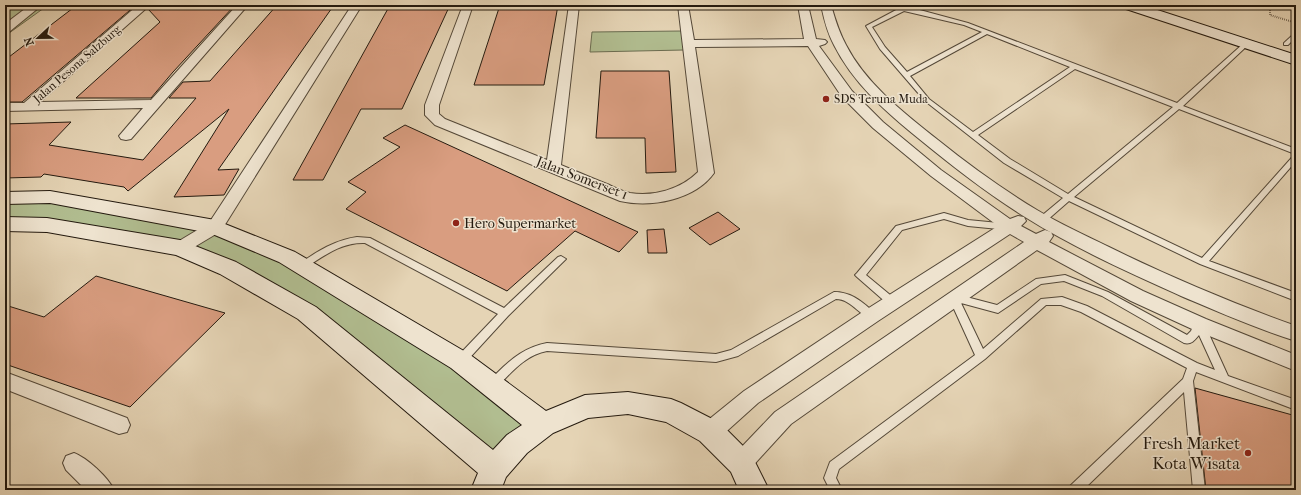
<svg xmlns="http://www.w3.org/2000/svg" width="1301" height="495" viewBox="0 0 1301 495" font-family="'IM FELL French Canon',serif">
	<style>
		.green { fill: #b1bd90; stroke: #6a6c50 }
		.building { fill: #d99d80; stroke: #241a0f }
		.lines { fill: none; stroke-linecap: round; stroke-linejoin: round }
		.lane-casing { stroke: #544838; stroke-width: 2 }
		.street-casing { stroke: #544838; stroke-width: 2 }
		.secondary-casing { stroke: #241a0f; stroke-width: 2 }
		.path { stroke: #241a0f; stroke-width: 2; stroke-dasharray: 0.5 1.5; stroke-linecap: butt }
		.lane { fill: #eee3cf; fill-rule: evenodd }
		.street { fill: #eee3cf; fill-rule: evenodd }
		.secondary { fill: #eee3cf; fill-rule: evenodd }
		.poi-dot { fill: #8f2418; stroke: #eee3cf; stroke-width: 1.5 }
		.labels { text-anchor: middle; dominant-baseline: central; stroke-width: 3; stroke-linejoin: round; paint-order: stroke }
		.far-street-label { font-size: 12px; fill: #241a0f; stroke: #eee3cf }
		.far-poi-label { font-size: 12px; fill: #241a0f; stroke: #eee3cf; text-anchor: start }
		.street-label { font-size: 14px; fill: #241a0f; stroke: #eee3cf }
		.poi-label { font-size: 14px; fill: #241a0f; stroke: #eee3cf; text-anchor: start }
		.near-poi-label { font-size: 17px; fill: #241a0f; stroke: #eee3cf; text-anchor: end }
	</style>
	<rect width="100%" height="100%" fill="#e5d4b5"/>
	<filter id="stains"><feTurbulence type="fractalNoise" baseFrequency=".005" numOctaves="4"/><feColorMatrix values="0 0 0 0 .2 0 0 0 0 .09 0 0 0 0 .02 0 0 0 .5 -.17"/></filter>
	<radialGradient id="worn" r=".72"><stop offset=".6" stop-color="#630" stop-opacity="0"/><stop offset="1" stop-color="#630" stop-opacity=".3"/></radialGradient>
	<g class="green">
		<path d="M 5,5 L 43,5 L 44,8 L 5,36 Z"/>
		<path d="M 681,31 L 684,50 L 590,52 L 592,32 Z"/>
		<path d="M 50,197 L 215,227 L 302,266 L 543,425 L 495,469 L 307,313 L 180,248 L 5,224 L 5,198 Z"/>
	</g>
	<g class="building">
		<path d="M 77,5 L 136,5 L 22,102 L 5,102 L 5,60 Z"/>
		<path d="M 151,5 L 235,5 L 173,72 L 151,98 L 76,98 L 160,22 L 148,9 Z"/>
		<path d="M 277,5 L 334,5 L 218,170 L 239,169 L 224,195 L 174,197 L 229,109 L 128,191 L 124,187 L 44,174 L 41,177 L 5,178 L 5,124 L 71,122 L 49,145 L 143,160 L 196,98 L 169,98 L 183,82 L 210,81 Z"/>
		<path d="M 390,5 L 450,5 L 402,109 L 361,109 L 323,180 L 293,180 Z"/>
		<path d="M 500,5 L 558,5 L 544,85 L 474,85 Z"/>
		<path d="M 601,71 L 669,71 L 676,172 L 646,173 L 645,138 L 596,138 Z"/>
		<path d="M 405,125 L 588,209 L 638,232 L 619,252 L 575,231 L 507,291 L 346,209 L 366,192 L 348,182 L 400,147 L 383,138 Z"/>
		<path d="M 718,212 L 740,229 L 710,245 L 689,228 Z"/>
		<path d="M 664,229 L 667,253 L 648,253 L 647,230 Z"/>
		<path d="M 96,276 L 225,313 L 130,407 L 5,364 L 5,305 L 44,317 Z"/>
		<path d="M 1195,388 L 1296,416 L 1296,490 L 1206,490 Z"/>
	</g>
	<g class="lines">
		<g class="lane-casing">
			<g id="lane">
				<path d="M 885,5 L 905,6 L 968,23 L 1177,103 L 1244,43 L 1248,43 L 1248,45 L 1183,106 L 1296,149 L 1296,161 L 1209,261 L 1296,293 L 1296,301 L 1200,264 L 1069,201 L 1045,222 L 1039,222 L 1038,220 L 1039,218 L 1063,198 L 1004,163 L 925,101 L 880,49 L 866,26 L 898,9 ZM 904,11 L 964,25 L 982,32 L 907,72 L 885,47 L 872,27 ZM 987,34 L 1070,67 L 973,132 L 929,99 L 910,76 ZM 1075,69 L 1173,107 L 1068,194 L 1010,159 L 978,135 ZM 1179,109 L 1295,154 L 1202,258 L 1074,197 Z"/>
				<path d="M 1296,32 L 1296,37 L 1288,45 L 1284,45 L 1284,43 Z"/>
				<path d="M 944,213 L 968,220 L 1009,224 L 1013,227 L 1009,230 L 968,226 L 944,219 L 902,230 L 866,275 L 895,299 L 897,302 L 895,305 L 889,305 L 857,277 L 855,275 L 857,273 L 896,226 Z"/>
				<path d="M 357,237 L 370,238 L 504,308 L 558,257 L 561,256 L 566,259 L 508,316 L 464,364 L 460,365 L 456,364 L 455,361 L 456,358 L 498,314 L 365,243 C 341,242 324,256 305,268 L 302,269 L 297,266 L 299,264 C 318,251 335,240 357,237 Z"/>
				<path d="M 1065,275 L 1108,292 L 1187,335 L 1191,331 L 1195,321 L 1203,321 L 1228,376 L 1296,400 L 1296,410 L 1196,372 L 1193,381 L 1205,490 L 1193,490 L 1184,392 L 1083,490 L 1068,490 L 1070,486 L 1183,379 L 1187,368 L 1081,312 L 1061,305 L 1046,305 L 985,359 L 839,469 L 836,478 L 842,490 L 830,490 L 824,478 L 830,462 L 975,355 L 949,298 L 951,295 L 955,294 L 997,305 L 1036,279 ZM 1064,281 L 1102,296 L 1184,343 C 1191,345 1195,340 1199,335 L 1215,370 L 1197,363 L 1087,306 L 1062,297 L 1041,299 L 983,349 L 961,303 L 998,313 L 1041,284 Z"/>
				<path d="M 834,292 C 852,292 862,302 875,313 L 876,316 L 875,319 C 864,322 853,299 836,299 L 738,356 L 716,362 L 547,351 C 525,355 511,373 496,388 L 492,389 L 488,388 L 487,385 C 489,380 493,377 497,373 C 512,358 526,347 547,343 L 716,354 L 731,350 Z"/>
			</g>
		</g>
		<g class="street-casing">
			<g id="street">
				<path d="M 30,5 L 42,5 L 9,32 L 5,33 L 5,24 Z"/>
				<path d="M 138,5 L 150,5 L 40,102 L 151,100 L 237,5 L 248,5 L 131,139 L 126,140 L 121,139 L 119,136 L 143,108 L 5,111 L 5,103 L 24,103 Z"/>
				<path d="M 352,5 L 362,5 L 221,231 L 186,252 L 180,254 L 174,252 L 171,248 L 174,244 L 209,223 Z"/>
				<path d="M 463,5 L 473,5 L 439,105 L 439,114 L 445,119 L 547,160 L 569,5 L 579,5 L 561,165 C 576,171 591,178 607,184 C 614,187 622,191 630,193 C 654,197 681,189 698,172 L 678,5 L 688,5 L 694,40 L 804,39 L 798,5 L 808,5 L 816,39 L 825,40 L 827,42 L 825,44 L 819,46 L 852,91 L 883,122 L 941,170 L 1010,219 L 1018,216 L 1024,217 L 1026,221 L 1021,226 L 1036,234 L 1045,230 L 1051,232 L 1053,236 L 1049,242 L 1143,291 L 1206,319 L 1296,355 L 1296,371 L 1192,329 L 1131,301 L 1037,250 L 791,424 L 749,470 L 741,473 L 733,470 L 730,463 L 733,456 L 775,412 L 1024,242 L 1010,234 L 878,321 L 758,403 L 718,439 L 710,441 L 702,439 L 699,432 L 702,425 L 744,391 L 864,311 L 998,226 L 931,176 L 873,128 L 842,97 L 808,46 L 695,47 L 714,173 C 695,200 651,208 620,201 L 435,125 L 425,115 L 425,105 Z"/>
				<path d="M 821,5 L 831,5 C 835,19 839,32 846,45 C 866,84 904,113 938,140 C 969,165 1002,189 1037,210 C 1060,224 1085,235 1109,247 C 1170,277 1232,303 1296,326 L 1296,341 C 1257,329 1219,312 1181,296 C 1128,272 1074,248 1025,217 C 988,194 952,166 918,138 C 886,112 853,83 834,45 C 827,32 824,19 821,5 Z"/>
				<path d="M 5,372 L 127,418 L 130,425 L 127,432 L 119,434 L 5,389 Z"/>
				<path d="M 74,453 C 87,458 108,477 114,490 L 86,490 L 66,470 L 63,463 L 66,456 Z"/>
			</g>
		</g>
		<g class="secondary-casing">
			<g id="secondary">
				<path d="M 1121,5 L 1142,5 L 1296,55 L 1296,65 L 1123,8 Z"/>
				<path d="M 50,191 L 215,220 L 295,252 L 469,354 L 546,411 L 585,395 L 628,392 L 671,399 L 681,403 L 720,423 L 751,454 L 769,490 L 739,490 L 731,472 L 700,441 L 666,422 L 628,414 L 588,418 L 553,433 L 527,453 L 506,477 L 501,490 L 471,490 L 478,473 L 298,319 L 220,274 L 176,255 L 47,232 L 5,231 L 5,217 L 47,218 L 180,240 L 236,262 L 316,307 L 493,450 L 507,435 L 522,425 L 451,368 L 279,262 L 210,233 L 50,203 L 5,204 L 5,192 Z"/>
			</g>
		</g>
		<path class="path" d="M 1267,5 L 1270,9 L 1270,15 L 1293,22"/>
		<use href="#lane" class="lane"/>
		<use href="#street" class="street"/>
		<use href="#secondary" class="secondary"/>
	</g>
	<g class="poi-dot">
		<circle cx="826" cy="99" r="4"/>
		<circle cx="456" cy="223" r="4"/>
		<circle cx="1248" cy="453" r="4"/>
	</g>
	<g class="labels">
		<g class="far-street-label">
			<text transform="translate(77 64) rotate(-41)">Jalan Pesona Salzburg</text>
		</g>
		<g class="far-poi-label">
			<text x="834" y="99">SDS Teruna Muda</text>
		</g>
		<g class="street-label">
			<text transform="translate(582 178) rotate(21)">Jalan Somerset 1</text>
		</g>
		<g class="poi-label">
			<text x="464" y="223">Hero Supermarket</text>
		</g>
		<g class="near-poi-label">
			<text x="1240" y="443">Fresh Market<tspan x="1240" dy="20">Kota Wisata</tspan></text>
		</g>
	</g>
	<rect width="1301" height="495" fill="none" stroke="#e5d4b5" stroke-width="20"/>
	<rect x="6" y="6" width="1289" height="483" fill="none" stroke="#241a0f" stroke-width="2"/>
	<rect x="10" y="10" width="1281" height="475" fill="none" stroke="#241a0f"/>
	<g transform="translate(38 38) rotate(248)" stroke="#eee3cf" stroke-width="3" paint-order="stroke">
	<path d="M0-3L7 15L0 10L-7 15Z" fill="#241a0f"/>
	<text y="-6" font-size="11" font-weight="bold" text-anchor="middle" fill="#241a0f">N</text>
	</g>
	<rect width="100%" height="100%" filter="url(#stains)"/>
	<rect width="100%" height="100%" fill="url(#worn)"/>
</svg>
